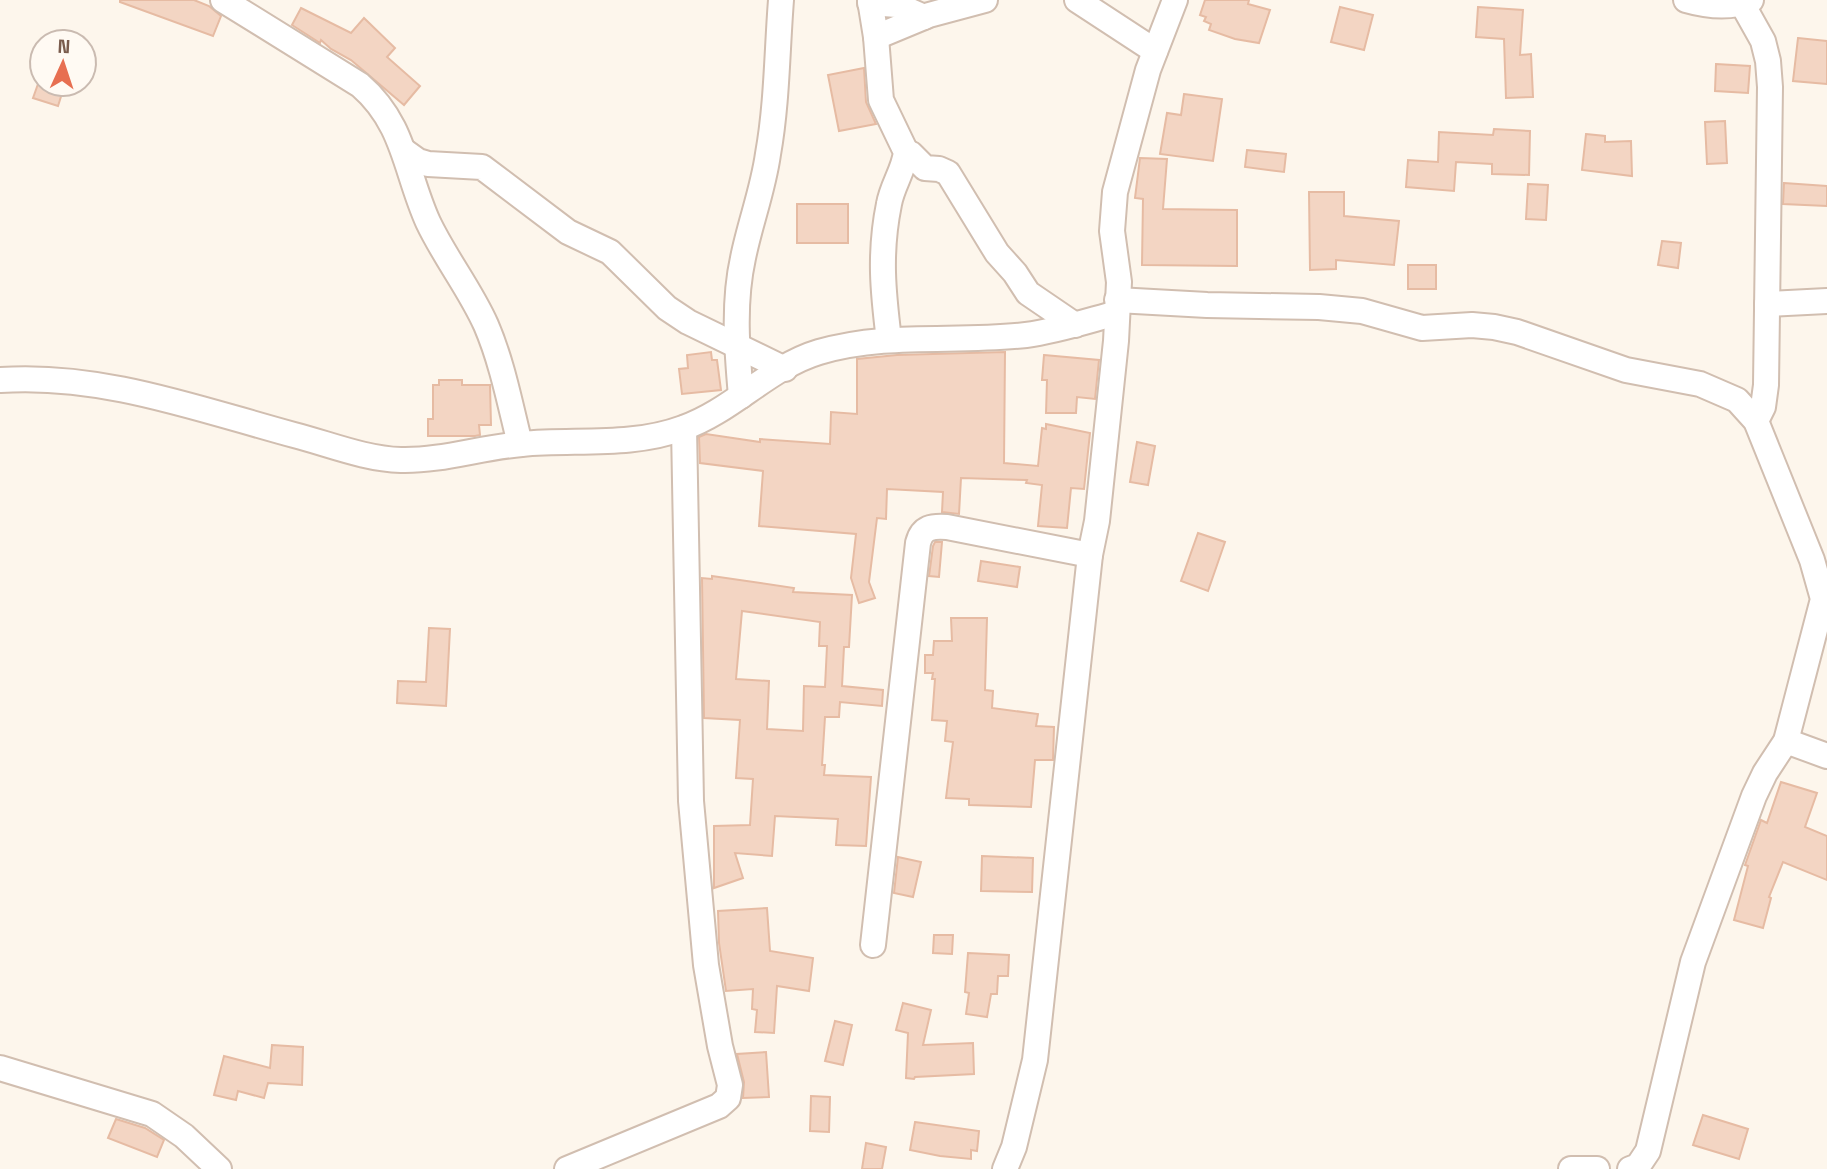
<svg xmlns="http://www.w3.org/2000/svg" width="1827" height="1169" viewBox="0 0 1827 1169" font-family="'Space Grotesk',sans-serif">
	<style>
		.building { fill: #f3d5c3; stroke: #e6bba3; stroke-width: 2; fill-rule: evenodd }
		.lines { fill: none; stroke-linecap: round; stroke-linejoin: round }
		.minor-casing { stroke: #d1beb0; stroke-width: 28 }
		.minor { stroke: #fff; stroke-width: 24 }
	</style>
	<rect width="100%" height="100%" fill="#fdf6ec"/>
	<g class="building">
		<path d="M 120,0 L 194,0 L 209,6 L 221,16 L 213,36 L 120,2 Z"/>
		<path d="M 1205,0 L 1249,0 L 1248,4 L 1270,10 L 1259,43 L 1235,39 L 1209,30 L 1211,24 L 1204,21 L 1206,17 L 1200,15 Z"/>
		<path d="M 1340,7 L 1373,15 L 1364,50 L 1331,42 Z"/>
		<path d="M 1478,7 L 1523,10 L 1520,55 L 1531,54 L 1533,97 L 1506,98 L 1504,39 L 1476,37 Z"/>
		<path d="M 301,8 L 351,33 L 364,18 L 395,48 L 387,57 L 420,86 L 404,105 L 351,60 L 331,49 L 321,40 L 320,43 L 292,25 Z"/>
		<path d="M 1798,38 L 1827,41 L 1827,84 L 1793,81 Z"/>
		<path d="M 1716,64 L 1750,66 L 1748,93 L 1715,91 Z"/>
		<path d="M 864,68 L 866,102 L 876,124 L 839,131 L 828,75 Z"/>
		<path d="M 38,84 L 65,84 L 58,106 L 33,98 Z"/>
		<path d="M 1184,94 L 1222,99 L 1213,161 L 1160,154 L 1167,113 L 1181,115 Z"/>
		<path d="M 1725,121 L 1727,163 L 1707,164 L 1705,122 Z"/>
		<path d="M 1494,129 L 1530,131 L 1529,175 L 1492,174 L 1492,164 L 1456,162 L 1454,191 L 1406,187 L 1408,160 L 1438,162 L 1439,132 L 1493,135 Z"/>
		<path d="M 1586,134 L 1605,136 L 1605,142 L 1631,141 L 1632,176 L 1582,170 Z"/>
		<path d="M 1247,150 L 1286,154 L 1284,172 L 1245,167 Z"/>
		<path d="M 1140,158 L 1167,159 L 1163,209 L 1237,210 L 1237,266 L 1142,265 L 1143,199 L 1135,198 Z"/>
		<path d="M 1784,183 L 1827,186 L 1827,206 L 1783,204 Z"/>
		<path d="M 1528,184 L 1548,185 L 1546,220 L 1526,219 Z"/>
		<path d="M 1309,192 L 1344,192 L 1344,216 L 1399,221 L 1394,265 L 1336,260 L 1336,269 L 1310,270 Z"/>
		<rect x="797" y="204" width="51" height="39"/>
		<path d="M 1662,241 L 1681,243 L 1678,268 L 1658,265 Z"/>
		<rect x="1408" y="265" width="28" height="24"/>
		<path d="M 711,352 L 712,360 L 717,360 L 721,390 L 682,394 L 679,369 L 688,368 L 687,355 Z"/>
		<path d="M 1005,352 L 1004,463 L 1038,466 L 1042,428 L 1046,429 L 1046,424 L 1090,433 L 1084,489 L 1071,488 L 1067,528 L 1038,526 L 1042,485 L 1026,483 L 1027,480 L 961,478 L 959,514 L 942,512 L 943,492 L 887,489 L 886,519 L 877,518 L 869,582 L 875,598 L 859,603 L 851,578 L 856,534 L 759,526 L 763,471 L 700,463 L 699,437 L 706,434 L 760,442 L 760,439 L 830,444 L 831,412 L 857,414 L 857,359 L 897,355 Z"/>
		<path d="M 1044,355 L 1099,360 L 1095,399 L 1077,397 L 1076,413 L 1046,413 L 1047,380 L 1042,380 Z"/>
		<path d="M 439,380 L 462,380 L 462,385 L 490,385 L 491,425 L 479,425 L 480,435 L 475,436 L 428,436 L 428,419 L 433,419 L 433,385 L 439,385 Z"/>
		<path d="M 1137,442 L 1155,446 L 1148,485 L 1130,482 Z"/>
		<path d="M 1198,533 L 1225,542 L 1208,591 L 1181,581 Z"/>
		<path d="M 935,542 L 942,542 L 939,577 L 929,576 L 933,546 Z"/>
		<path d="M 981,561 L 1020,567 L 1017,587 L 978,581 Z"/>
		<path d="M 712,576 L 794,588 L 793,592 L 852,595 L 849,647 L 844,647 L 842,686 L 883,690 L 882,706 L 840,702 L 839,717 L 825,717 L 822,765 L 825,765 L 824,775 L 871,777 L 866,846 L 836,845 L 838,819 L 775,816 L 772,856 L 735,853 L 743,878 L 714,888 L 714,826 L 750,825 L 753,779 L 736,778 L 740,720 L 704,718 L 702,578 L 712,579 ZM 742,611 L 820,622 L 819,646 L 827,646 L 825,687 L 804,686 L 803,731 L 767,729 L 769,681 L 736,679 Z"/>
		<path d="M 951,618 L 987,618 L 985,690 L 993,691 L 992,708 L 1038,714 L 1036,726 L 1054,727 L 1053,760 L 1035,760 L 1031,807 L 969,805 L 969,799 L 946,798 L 953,742 L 945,741 L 947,721 L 932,720 L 935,679 L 932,679 L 933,673 L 925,673 L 925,655 L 933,655 L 934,641 L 952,641 Z"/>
		<path d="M 429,628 L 450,629 L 446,706 L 397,703 L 398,681 L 426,682 Z"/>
		<path d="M 1781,782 L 1817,793 L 1805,827 L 1827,836 L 1827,880 L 1783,862 L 1769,897 L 1771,898 L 1763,928 L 1734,920 L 1748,866 L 1745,865 L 1761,820 L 1767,823 Z"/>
		<path d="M 982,856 L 1033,858 L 1032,892 L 981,891 Z"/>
		<path d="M 898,857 L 921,862 L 913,897 L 894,893 Z"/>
		<path d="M 767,908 L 770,951 L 813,958 L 809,991 L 777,986 L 774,1033 L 755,1032 L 757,1010 L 752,1009 L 753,989 L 726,991 L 719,943 L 718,911 Z"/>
		<path d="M 934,935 L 953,935 L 952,954 L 933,953 Z"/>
		<path d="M 968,953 L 1009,955 L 1008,976 L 998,976 L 997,994 L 991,994 L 987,1017 L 966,1014 L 969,993 L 965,992 Z"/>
		<path d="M 903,1003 L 931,1010 L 923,1045 L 973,1043 L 974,1074 L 915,1077 L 914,1079 L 906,1078 L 908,1033 L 896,1030 Z"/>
		<path d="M 835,1021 L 852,1025 L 843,1065 L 825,1061 Z"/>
		<path d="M 272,1045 L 303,1047 L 302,1085 L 268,1083 L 264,1098 L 238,1091 L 236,1100 L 214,1095 L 224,1056 L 270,1068 Z"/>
		<path d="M 766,1052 L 769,1097 L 743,1098 L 744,1082 L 737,1054 Z"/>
		<path d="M 811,1096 L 830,1097 L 829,1132 L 810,1131 Z"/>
		<path d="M 1703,1115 L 1748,1129 L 1739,1159 L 1693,1145 Z"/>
		<path d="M 116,1119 L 145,1128 L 164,1140 L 157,1157 L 108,1138 Z"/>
		<path d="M 915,1122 L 979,1131 L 977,1151 L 971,1150 L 971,1159 L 940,1156 L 910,1150 Z"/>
		<path d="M 866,1143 L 886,1147 L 882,1169 L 862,1169 Z"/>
	</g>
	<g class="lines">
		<g class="minor-casing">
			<g id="minor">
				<path d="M 223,0 L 360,85 C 405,124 405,171 428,222 C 445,258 470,289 486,325 C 502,362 510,404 520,444"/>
				<path d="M 870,0 L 876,37 L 881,100 L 906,152 C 904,170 892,186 889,204 C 879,253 883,292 889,340"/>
				<path d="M 1077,0 L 1155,51"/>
				<path d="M 1686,0 C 1707,6 1730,9 1751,0"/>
				<path d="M 1740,0 L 1763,41 L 1768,61 L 1770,87 L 1766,385 L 1763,407 L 1756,421"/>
				<path d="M 870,3 L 897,5 L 924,17"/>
				<path d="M 876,37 L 929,15 L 985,0"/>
				<path d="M 404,151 L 418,161 L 428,164 L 482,167 L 568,232 L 610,252 L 667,308 L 688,322 L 785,369"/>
				<path d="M 906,152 L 911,154 L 925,168 L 939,169 L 948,173 L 997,253 L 1015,273 L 1028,293 L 1075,325"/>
				<path d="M 1117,300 L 1207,305 L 1319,307 L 1362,311 L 1422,328 L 1472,325 L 1494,327 L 1517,332 L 1626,370 L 1700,384 L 1737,400 L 1756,421 L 1812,560 L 1823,599 L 1786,741 L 1765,773 L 1754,796 L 1693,962 L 1648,1151 L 1638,1166 L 1630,1169"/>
				<path d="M 1767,304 L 1827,301"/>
				<path d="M 0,380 C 101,373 198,409 294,435 C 329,444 365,459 401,460 C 442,461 482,447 522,444 C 575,439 632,447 683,428 C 732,411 769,367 819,352 C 887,332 957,343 1026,335 C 1057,331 1087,321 1117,313"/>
				<path d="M 741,396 C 737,351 733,303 743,258 C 750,223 763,190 768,154 C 777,104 777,51 781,0"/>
				<path d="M 1786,741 L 1827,756"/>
				<path d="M 873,945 L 918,543 C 922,527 932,526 947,527 L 1090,555"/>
				<path d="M 0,1068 L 152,1114 L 184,1136 L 219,1169"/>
				<path d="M 567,1169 L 719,1106 L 728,1098 L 730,1085 L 720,1046 L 706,965 L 691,801 L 684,428"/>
				<path d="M 1005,1169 L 1014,1147 L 1035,1060 L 1090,555 L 1097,521 L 1116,341 L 1119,282 L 1112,231 L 1115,192 L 1148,70 L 1175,0"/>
				<path d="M 1571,1169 L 1597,1169"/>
			</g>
		</g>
		<use href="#minor" class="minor"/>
	</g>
	<g transform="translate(63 63) rotate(3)"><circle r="33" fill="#fffaf3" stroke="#cabbb1" stroke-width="2"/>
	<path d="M0-5L12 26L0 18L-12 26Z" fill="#e76f51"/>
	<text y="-10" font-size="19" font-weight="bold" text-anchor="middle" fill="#7a5c4d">N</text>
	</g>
</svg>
